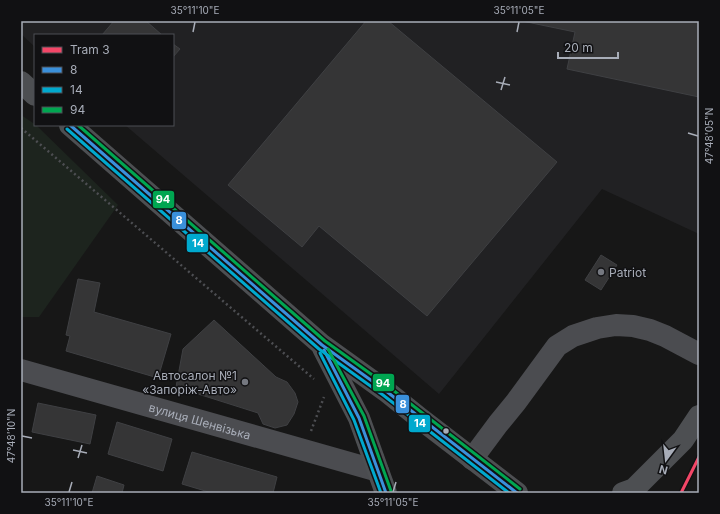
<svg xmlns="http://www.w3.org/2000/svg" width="720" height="514" viewBox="0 0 720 514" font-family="Inter,sans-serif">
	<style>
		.built { fill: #212123 }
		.green { fill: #1d241e }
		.building { fill: #353536; stroke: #3f4043 }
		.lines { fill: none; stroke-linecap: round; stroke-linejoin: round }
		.path { stroke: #4d4e52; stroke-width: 2.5; stroke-dasharray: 2 3; stroke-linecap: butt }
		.minor { stroke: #4b4c50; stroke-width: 22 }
		.major { stroke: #4d4f52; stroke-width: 22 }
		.bus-1-casing { stroke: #111113; stroke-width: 6 }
		.bus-2-casing { stroke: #111113; stroke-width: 6 }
		.bus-3-casing { stroke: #111113; stroke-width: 6 }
		.bus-1 { stroke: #3a90db; stroke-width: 3 }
		.bus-2 { stroke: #00a9ce; stroke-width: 3 }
		.bus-3 { stroke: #00a651; stroke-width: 3 }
		.tram-1-casing { stroke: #111113; stroke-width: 6 }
		.tram-1 { stroke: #f34667; stroke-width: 3 }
		.ticks { fill: none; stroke: #a8adb8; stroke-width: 1.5 }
		.poi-dot { fill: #757880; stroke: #111113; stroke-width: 1.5 }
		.bus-dot { fill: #a8adb8; stroke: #111113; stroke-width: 1.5 }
		.labels { text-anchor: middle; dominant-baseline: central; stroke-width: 3; stroke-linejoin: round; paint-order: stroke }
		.poi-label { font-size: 12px; fill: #a8adb8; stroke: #111113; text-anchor: start }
		.street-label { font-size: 12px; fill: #a8adb8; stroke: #111113 }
		.line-badge { stroke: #111113; stroke-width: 1.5 }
		.badge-label { font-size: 11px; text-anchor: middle; font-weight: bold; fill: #fff }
		.neatline { fill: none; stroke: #a8adb8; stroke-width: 1.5 }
		.ticks-label { font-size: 10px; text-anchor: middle; fill: #a8adb8 }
	</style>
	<rect width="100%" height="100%" fill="#171717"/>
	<path class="built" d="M 21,21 L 699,21 L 699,234 L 602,189 L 439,394 L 125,125 L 173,125 L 173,35 L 35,35 L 35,47 L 21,34 Z"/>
	<path class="green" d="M 21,115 L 36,125 L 118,205 L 39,317 L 21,317 Z"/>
	<g class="building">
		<path d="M 114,21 L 146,21 L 162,35 L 102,35 Z"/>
		<path d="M 366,21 L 388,21 L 557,162 L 427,316 L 319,226 L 302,247 L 228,185 Z"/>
		<path d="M 522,21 L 699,21 L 699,97 L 567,69 L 575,32 Z"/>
		<path d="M 173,44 L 180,49 L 173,57 Z"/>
		<path d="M 601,255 L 617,265 L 601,290 L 585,280 Z"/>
		<path d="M 78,279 L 100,283 L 94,312 L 171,334 L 158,378 L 66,351 L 70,336 L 66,335 Z"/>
		<path d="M 214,320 L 276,377 L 287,382 L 295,393 L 298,402 L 294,414 L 287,425 L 275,428 L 263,424 L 258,413 L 176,387 L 183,349 Z"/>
		<path d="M 38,403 L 96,415 L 90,444 L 32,432 Z"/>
		<path d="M 117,422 L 172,439 L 163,471 L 108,454 Z"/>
		<path d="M 192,452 L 277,477 L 273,493 L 212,493 L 182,484 Z"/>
		<path d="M 97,476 L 124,485 L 122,493 L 92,493 Z"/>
	</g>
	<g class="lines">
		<g class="path">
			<path d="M 21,128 L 314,379"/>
			<path d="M 311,431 L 324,397"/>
		</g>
		<g class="minor">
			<path id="s1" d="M 21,370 L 378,471"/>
			<path d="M 472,459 L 498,424 L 516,402 L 557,346 L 573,336 L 597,328 L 616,325 L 633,326 L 650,330 L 665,336 L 699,354"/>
		</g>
		<g class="major">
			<path d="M 21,82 L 35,95"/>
			<path d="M 70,125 L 322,345 L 386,391 L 422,420 L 517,493"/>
			<path d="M 323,348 L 359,418 L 386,493"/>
			<path d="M 623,493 L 634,489 L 683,440 L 699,416"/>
		</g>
		<g class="bus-1-casing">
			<g id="bus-1">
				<path d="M 70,125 L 322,345 L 386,391 L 517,493"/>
				<path d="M 324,350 L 359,418 L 386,493"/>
			</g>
		</g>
		<g class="bus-2-casing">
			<g id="bus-2">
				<path d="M 67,129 L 319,349 L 383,395 L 509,493"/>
				<path d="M 320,353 L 354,420 L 381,493"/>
			</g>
		</g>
		<g class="bus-3-casing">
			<g id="bus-3">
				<path d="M 78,125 L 325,341 L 389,387 L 520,489"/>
				<path d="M 328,349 L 364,416 L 391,491"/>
			</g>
		</g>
		<use href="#bus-1" class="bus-1"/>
		<use href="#bus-2" class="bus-2"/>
		<use href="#bus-3" class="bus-3"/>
		<g class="tram-1-casing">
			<path id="tram-1" d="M 681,493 L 699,457"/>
		</g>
		<use href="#tram-1" class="tram-1"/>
	</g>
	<path class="ticks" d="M 193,32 L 195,22M 517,32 L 519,22M 496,82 L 510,85M 501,90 L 505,77M 688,133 L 698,136M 22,436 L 32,438M 73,450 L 87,453M 78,458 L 82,445M 69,492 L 72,482M 393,492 L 396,482"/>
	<g class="poi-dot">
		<circle cx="601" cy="272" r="4"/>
		<circle cx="245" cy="382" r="4"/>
	</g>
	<circle class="bus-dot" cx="446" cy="431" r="3.5"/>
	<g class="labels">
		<g class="poi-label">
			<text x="609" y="272">Patriot</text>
			<text x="237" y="375" text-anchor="end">Автосалон №1<tspan x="237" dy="14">«Запоріж-Авто»</tspan></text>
		</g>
		<g class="street-label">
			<text stroke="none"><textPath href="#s1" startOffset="186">вулиця Шенвізька</textPath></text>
		</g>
	</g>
	<g class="line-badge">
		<rect x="152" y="190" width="23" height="19" rx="4" fill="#00a651"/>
		<rect x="171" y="211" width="16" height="19" rx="4" fill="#3a90db"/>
		<rect x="186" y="233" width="23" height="20" rx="4" fill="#00a9ce"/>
		<rect x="372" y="373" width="23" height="19" rx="4" fill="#00a651"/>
		<rect x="395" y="394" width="15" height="20" rx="4" fill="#3a90db"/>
		<rect x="408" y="414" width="23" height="19" rx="4" fill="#00a9ce"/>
	</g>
	<g class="badge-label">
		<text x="163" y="203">94</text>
		<text x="179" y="224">8</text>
		<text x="198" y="247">14</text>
		<text x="383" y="387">94</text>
		<text x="403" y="408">8</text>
		<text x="420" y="427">14</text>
	</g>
	<rect width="720" height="514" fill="none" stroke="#111113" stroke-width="44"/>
	<rect x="34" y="34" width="140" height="92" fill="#111113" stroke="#4d4f55"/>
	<rect x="42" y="47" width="20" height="6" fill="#f34667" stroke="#4d4f55"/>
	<text x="70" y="54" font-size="12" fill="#a8adb8">Tram 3</text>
	<rect x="42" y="67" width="20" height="6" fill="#3a90db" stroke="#4d4f55"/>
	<text x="70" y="74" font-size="12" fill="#a8adb8">8</text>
	<rect x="42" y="87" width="20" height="6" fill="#00a9ce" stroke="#4d4f55"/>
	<text x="70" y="94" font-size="12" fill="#a8adb8">14</text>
	<rect x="42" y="107" width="20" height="6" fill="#00a651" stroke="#4d4f55"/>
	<text x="70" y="114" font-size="12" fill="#a8adb8">94</text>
	<g transform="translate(666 460) rotate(195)" stroke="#111113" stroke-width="3" paint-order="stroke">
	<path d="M0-3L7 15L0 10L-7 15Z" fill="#a8adb8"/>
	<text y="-6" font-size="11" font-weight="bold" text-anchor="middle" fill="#a8adb8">N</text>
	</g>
	<path d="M558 52v6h60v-6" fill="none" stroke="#a8adb8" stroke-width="2"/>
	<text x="564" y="52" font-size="12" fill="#a8adb8" stroke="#111113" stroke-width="3" paint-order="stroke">20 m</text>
	<rect x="22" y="22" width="676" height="470" class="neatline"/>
	<g class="ticks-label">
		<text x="195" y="14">35°11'10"E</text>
		<text x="519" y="14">35°11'05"E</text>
		<text transform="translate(709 136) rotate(-90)" y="4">47°48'05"N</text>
		<text transform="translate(11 436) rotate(-90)" y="4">47°48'10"N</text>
		<text x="69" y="506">35°11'10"E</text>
		<text x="393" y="506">35°11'05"E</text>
	</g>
</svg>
